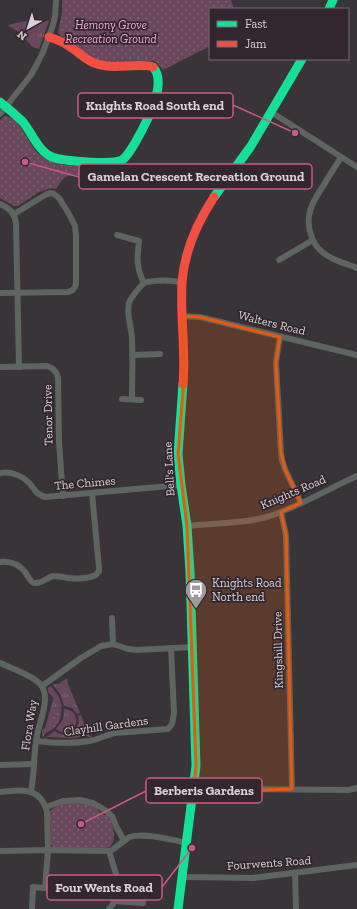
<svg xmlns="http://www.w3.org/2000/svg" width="357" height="909" viewBox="0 0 357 909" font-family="'Zilla Slab',serif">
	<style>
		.grass { fill: url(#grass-tufts) }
		.park { fill: url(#park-dots) }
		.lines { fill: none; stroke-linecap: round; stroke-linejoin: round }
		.street { stroke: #5e6561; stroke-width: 6 }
		.fast { stroke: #16e098; stroke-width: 9 }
		.jam { stroke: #f24e42; stroke-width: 9 }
		.marked { fill: #e8590c; fill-opacity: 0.2; stroke: #e8590c; stroke-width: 3; stroke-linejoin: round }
		.labels { text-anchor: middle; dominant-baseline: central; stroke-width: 3.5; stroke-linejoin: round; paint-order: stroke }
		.park-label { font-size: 12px; font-style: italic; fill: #f7a4dc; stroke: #32272e }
		.street-label { font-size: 12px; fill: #d8d1d5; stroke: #32272e }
		.poi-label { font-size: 12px; fill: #d8d1d5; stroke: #32272e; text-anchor: start }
		.leader { fill: none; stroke: #ca5986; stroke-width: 1.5 }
		.callout-dot { fill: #ca5986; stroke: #32272e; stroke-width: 1.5 }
		.callout { fill: #32272e; stroke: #ca5986; stroke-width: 1.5 }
		.callout-label { font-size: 13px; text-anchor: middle; font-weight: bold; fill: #d8d1d5 }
	</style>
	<defs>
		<pattern id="grass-tufts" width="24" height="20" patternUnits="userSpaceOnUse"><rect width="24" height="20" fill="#69475d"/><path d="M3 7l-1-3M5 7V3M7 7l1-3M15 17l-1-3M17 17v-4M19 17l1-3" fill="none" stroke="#7e6073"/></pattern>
		<pattern id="park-dots" width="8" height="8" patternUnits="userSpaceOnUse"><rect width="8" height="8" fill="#69475d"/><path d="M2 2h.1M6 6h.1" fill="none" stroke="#7e6073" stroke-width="1.8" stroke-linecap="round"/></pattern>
	</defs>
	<rect width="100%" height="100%" fill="#393437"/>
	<g class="grass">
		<path d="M 42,20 L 49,21 L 39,49 L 33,47 L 17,31 L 8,26 L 9,25 C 19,21 31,21 42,20 Z"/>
		<path d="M 67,678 L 68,684 L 80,713 L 77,714 L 72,708 L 64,706 L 60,694 L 53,685 L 54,684 L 58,684 Z"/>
		<path d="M 51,686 L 59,697 L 62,707 L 58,708 L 51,726 L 53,729 L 46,733 L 43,737 L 42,735 L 42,730 L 45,728 L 53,700 L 53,697 L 48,692 L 48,688 Z"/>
		<path d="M 64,709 C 76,710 80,720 73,730 C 67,734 62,734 56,729 L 63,719 Z"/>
		<path d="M 81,715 L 89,735 L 92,738 L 91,738 L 87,736 L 71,738 L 48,737 L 45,739 L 45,738 L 55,731 C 68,741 81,732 78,716 Z"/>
	</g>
	<g class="park">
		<path d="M 62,0 L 231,0 L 234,9 L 210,9 L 210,46 L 163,70 L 157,63 L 154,61 C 133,61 109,68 90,57 C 84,54 79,47 74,43 C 68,39 63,38 58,33 L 62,13 Z"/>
		<path d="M 4,116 C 20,115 29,147 40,155 C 58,169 84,166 106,166 L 105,172 L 84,173 L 84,176 C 67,175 65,174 56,189 C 42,186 29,200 18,206 L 14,206 L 0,198 L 0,121 Z"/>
		<path d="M 61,707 C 62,716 60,722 53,729 C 47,718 51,711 61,707 Z"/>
		<path d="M 62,803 L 84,803 L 97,807 L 97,810 L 104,815 L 108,815 C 112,823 119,840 109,847 C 103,851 63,848 53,848 L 51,844 L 50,811 L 55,807 Z"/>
	</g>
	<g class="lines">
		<g class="street">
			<path d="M 271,112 L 357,167"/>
			<path d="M 0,114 L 31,75 L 37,64 L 43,52 L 52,28 L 55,17 L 56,0"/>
			<path d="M 341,157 C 336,166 330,174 325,183 C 313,201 303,216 312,238 C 315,246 321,252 328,256 C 337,262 348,264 357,268"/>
			<path d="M 0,204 C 9,208 14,212 16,223 L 19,367"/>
			<path d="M 117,235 L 139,241 C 137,258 136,267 144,283 C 138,289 132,295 129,303 C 126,315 132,328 132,340 C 133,360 132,380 132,399"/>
			<path d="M 279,260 L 313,240"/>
			<path d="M 144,283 C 157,279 169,280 182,282"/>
			<path d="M 0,293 L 68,292 C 73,291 75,288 76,284 L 76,236 L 75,226 L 69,214 L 59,198 L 54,194 L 51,193 L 47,194 L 14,214"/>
			<path d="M 182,316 L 200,317 L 357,355"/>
			<path d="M 280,337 L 277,355 L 276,363 L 281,452 L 282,460 L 285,469 L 301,503"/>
			<path d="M 132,355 L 160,354"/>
			<path d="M 0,367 L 47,366 C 53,368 57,372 58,378 L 59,442 L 63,496"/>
			<path d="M 122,399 L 141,400"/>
			<path d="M 0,473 C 11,471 23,476 30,484 C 35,490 37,495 45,497 L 181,485"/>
			<path d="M 281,512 L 286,535 L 292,789"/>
			<path d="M 187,526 C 214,523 243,524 270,516 C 300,506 328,489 357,476"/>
			<path d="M 0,562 C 10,561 18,563 25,572 C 27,575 29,579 32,582 C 39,586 46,578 53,576 C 58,576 63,577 68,578 C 77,579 89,578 96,575 L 99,571 L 99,568 L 92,493"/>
			<path d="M 112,618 L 113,644"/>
			<path d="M 0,663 C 11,668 34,676 41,685 C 44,689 45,695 45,699 C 45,712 39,724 37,736 C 33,754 35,773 31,791"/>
			<path d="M 42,686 L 81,658 L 101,646 L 113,644 L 128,649 L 136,650 L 193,647"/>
			<path d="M 36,741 C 53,743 72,744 90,741 C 99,739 106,735 115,733 L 168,729 L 172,724 L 174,713 L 171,648"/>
			<path d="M 0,765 L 34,764"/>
			<path d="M 0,792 C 20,789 41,787 47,812 L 48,850 L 45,888 L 33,887 L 32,909"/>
			<path d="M 193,793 L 212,794 L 231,789 L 238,789 L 349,790 L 357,788"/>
			<path d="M 46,807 L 63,801 L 80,800 L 93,803 L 105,810 L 112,816 L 116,826 L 124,841"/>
			<path d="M 0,851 L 48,850 L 109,851 L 112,850 C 118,846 124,840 130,837 C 143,832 173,840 187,843"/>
			<path d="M 295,873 L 296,909"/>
			<path d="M 182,877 L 253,878 L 357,865"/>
			<path d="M 114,901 L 143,903"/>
			<path d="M 109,909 L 113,904 L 114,901 L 116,874 L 109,851"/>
		</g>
		<g class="fast">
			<path d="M 329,9 L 333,0"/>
			<path d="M 0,102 C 8,108 16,115 23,122 C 32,133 38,151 52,157 C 62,161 113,165 122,160 C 128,156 131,149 135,143 C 144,127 169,84 153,67"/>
			<path d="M 214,197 L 251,146 L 302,59"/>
			<path d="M 178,909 L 196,766 L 190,572 L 187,526 L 181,485 L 178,454 L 183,384"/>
		</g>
		<g class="jam">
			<path d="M 49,37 C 56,39 63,42 69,46 C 83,55 88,64 107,66 C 119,68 144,63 153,67"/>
			<path d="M 183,384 C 186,351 180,316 182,283 C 184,251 197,223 214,197"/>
		</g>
	</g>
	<path class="marked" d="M 182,316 L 200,317 L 280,337 L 276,363 L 281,452 L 285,469 L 301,503 L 281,512 L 286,535 L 292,789 L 193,793 L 196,766 L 187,526 L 178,454 L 184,378 Z"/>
	<defs>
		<g id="bus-pin" transform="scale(1.15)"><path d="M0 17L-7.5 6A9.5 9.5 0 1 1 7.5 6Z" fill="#a09a9e" stroke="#32272e"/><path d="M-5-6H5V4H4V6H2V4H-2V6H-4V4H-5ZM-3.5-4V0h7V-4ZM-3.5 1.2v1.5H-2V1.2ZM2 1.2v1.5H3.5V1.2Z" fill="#fff"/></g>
	</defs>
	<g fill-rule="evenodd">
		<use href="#bus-pin" x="196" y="590"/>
	</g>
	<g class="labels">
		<g class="park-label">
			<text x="111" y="25">Hemony Grove<tspan x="111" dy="14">Recreation Ground</tspan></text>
		</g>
		<g class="street-label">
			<text transform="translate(272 323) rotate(14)">Walters Road</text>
			<text transform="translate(48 415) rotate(-91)">Tenor Drive</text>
			<text transform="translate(169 469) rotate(-93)">Bell's Lane</text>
			<text transform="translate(85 483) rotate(-5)">The Chimes</text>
			<text transform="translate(293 492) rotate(-23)">Knights Road</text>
			<text transform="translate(278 650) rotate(-91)">Kingshill Drive</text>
			<text transform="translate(29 725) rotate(-81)">Flora Way</text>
			<text transform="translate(106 726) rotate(-8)">Clayhill Gardens</text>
			<text transform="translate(269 863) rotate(-4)">Fourwents Road</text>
		</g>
		<g class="poi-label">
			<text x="212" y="583">Knights Road<tspan x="212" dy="14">North end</tspan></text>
		</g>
	</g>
	<path class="leader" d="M295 133L233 105M25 162L79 177M81 824L146 791M192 848L162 887"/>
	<g class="callout-dot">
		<circle cx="295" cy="133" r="4"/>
		<circle cx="25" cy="162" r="4"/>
		<circle cx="81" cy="824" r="4"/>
		<circle cx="192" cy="848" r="4"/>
	</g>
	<g class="callout">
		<rect x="78" y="93" width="155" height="25" rx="4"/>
		<rect x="79" y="164" width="233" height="25" rx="4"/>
		<rect x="146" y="778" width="116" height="25" rx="4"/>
		<rect x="47" y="875" width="115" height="25" rx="4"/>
	</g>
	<g class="callout-label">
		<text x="155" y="110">Knights Road South end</text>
		<text x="196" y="181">Gamelan Crescent Recreation Ground</text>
		<text x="204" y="795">Berberis Gardens</text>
		<text x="104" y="892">Four Wents Road</text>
	</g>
	<rect x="209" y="8" width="140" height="52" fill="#32272e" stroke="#746b71"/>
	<rect x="217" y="21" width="20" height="6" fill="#16e098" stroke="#746b71"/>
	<text x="245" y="28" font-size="12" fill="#d8d1d5">Fast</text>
	<rect x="217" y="41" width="20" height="6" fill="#f24e42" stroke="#746b71"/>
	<text x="245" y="48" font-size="12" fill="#d8d1d5">Jam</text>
	<g transform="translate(28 28) rotate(219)" stroke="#32272e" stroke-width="3" paint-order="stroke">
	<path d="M0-3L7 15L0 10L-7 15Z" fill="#d8d1d5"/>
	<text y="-6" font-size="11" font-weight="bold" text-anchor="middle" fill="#d8d1d5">N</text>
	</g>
</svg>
